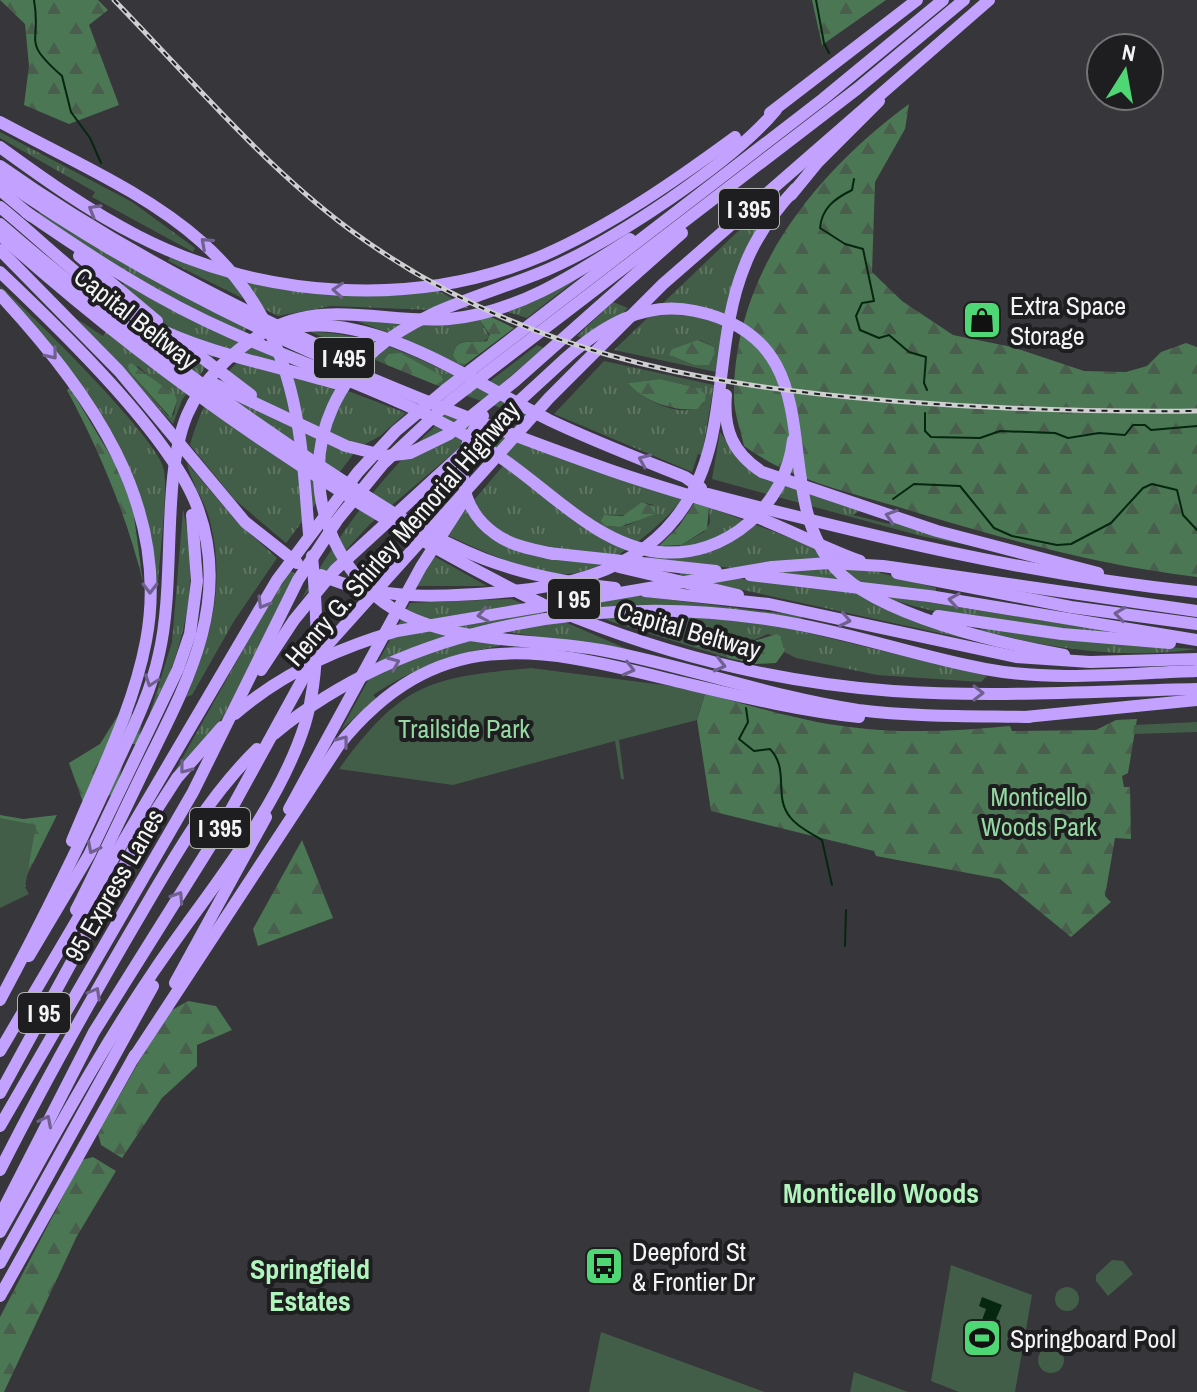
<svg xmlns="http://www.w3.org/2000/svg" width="1197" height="1392" viewBox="0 0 1197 1392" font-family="'Archivo Narrow',sans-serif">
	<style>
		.grass { fill: url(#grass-tufts); fill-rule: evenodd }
		.forest { fill: url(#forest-firs) }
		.green { fill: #435e48 }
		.water { fill: #05260f }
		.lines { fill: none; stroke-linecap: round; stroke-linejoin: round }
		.stream { stroke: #05260f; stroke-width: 2 }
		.motorway { stroke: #c2a2fe; stroke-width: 12 }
		.rail-casing { stroke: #cfcfd2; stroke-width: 5 }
		.rail { stroke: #1e1e20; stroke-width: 2; stroke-dasharray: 6; stroke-linecap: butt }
		.oneway { stroke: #70608f }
		.labels { text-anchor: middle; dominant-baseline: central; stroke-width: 8; stroke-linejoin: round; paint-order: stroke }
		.shield { fill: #1e1e20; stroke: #b4b4b6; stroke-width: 2 }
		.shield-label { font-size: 24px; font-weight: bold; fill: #f4f4f6 }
		.poi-label { font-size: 26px; fill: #f4f4f6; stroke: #1e1e20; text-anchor: start }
		.street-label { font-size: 26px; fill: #f4f4f6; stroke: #1e1e20 }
		.park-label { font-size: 26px; fill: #95d8a1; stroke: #1e1e20 }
		.neighbourhood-label { font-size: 28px; font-weight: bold; fill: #b2f4bd; stroke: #1e1e20 }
	</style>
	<defs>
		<pattern id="grass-tufts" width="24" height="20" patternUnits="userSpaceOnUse" patternTransform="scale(2)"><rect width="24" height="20" fill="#435e48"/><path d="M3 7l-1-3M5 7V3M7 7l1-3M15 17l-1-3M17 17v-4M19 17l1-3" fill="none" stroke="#5f7663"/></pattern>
		<pattern id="forest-firs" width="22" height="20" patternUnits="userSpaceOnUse" patternTransform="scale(2)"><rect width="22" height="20" fill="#4c7754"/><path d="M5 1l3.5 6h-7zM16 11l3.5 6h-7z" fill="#4a5e4e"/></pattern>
	</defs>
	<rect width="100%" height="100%" fill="#37363a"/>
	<g class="grass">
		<path d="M 0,132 L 132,202 L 195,248 L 193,252 L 92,197 L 95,192 L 0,138 Z"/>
		<path d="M 779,192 C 739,252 727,302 716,372 L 614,350 ZM 700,340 L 714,347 L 715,353 L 709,365 L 694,365 L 671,356 L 672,349 Z"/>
		<path d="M 40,211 L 247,328 L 244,332 C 171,300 104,259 38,214 Z"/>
		<path d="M 170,257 L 205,270 L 275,288 L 379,296 L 437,290 L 469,308 L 432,310 L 331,306 L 278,316 L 168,261 Z"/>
		<path d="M 582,275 L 527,318 L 508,312 Z"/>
		<path d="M 125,282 L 290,362 L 288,366 L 187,336 L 145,317 L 123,285 Z"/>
		<path d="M 0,286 C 28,311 160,440 164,470 C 168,497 159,557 158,587 L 155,587 C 148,488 117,426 55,350 C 42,334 4,302 0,286 Z"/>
		<path d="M 613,302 L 628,308 L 593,342 L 577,336 Z"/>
		<path d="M 108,304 L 215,354 L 182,400 L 173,424 L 77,319 L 103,336 L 118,315 L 106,306 ZM 138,366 L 177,401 L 174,415 L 168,416 L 129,371 Z"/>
		<path d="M 351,319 L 479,319 L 490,337 L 483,342 C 470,343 455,337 453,355 L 466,364 L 461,369 L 405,339 Z"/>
		<path d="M 311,332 C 394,332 475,390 549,425 L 436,385 L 443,377 L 403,354 L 388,354 L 384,360 L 387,365 Z"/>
		<path d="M 537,345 L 544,348 L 498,387 L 489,382 Z"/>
		<path d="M 239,361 L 351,392 L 406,413 L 380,436 L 358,448 L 286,543 L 234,499 L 190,445 C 200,410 212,386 239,361 Z"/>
		<path d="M 604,361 L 714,385 L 702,455 L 698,454 L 692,472 L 554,414 ZM 660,379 L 698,388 L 706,394 L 704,403 C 686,422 642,400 628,383 Z"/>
		<path d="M 412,401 L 631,483 L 683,498 C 662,527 604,573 567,574 C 531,575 478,549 445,534 L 503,466 L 593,520 L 490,443 ZM 642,502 L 653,505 C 641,521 627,530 606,526 L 608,515 L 626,515 Z"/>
		<path d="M 435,426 L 466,442 L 370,524 L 302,598 C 339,533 381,477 435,426 Z"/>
		<path d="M 720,432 L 735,453 L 861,510 L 853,515 L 889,524 L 890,521 L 982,548 L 921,536 L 712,479 Z"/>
		<path d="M 187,463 L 238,523 L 277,558 L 234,621 L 192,695 L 186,697 C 211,639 226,584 210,521 C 205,501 191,483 187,463 Z"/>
		<path d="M 709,507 L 881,573 L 936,588 L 936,592 L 646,558 L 659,546 L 679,546 L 704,532 L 710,523 Z"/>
		<path d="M 183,510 C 201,588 184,643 153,714 L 150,713 L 172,642 Z"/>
		<path d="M 432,555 L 487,586 L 416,586 Z"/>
		<path d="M 288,570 L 296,574 L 223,717 L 175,771 Z"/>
		<path d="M 680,572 L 856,592 L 1022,651 L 679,576 Z"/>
		<path d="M 581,589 L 802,616 L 800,631 L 987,676 L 981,682 L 877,675 L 796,658 L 782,651 L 782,639 L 768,634 L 747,643 L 715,631 L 693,636 L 701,647 C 718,643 718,648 728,658 L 612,622 L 551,595 Z"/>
		<path d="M 877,594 L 1126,634 C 1044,626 954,624 877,594 Z"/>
		<path d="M 512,599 L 634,652 L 501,631 L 500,646 C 454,653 412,669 373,695 L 376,698 L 341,730 L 410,603 Z"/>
		<path d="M 981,627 L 1126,645 L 1197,649 C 1124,660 1051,649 980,630 Z"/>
	</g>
	<g class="forest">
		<path d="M 0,0 L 98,0 L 108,10 L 89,25 L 119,105 L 69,124 L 24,105 L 29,66 L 25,24 Z"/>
		<path d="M 812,0 L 886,0 L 822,45 Z"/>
		<path d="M 909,104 L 905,129 L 875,182 L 872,272 L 902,301 L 953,335 L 1012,347 L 1084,371 L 1126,372 L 1147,366 L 1161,352 L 1186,343 L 1197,347 L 1197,577 C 1095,565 993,536 895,506 C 841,490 790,479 744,446 C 741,431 734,413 734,398 C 733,274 814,174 909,104 Z"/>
		<path d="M 491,317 L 514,328 L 466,364 L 458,363 L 453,355 C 456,335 473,345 487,341 L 490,335 L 479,319 Z"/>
		<path d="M 698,340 L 714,347 L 715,353 L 709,365 L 694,365 L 669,355 L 672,349 Z"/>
		<path d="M 401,353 L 442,376 L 443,380 L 436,385 L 387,365 L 384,360 L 388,354 Z"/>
		<path d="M 131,363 L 175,395 L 177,401 L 171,418 L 129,371 L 128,365 Z"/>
		<path d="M 660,379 L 698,388 L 706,394 L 705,401 L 697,409 C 674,412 643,401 628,383 Z"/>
		<path d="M 70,388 L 116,465 L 133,509 L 143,582 C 127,516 99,450 67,390 Z"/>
		<path d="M 642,502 L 655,507 L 655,514 L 620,527 L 606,526 L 601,521 L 604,515 L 623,516 Z"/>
		<path d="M 695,502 L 709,507 L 707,529 L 681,545 L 659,546 L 679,526 Z"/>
		<path d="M 715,631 L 747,643 L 777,634 L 781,637 L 784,652 L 776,663 L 756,664 L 728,658 L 718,645 L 696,647 L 686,640 Z"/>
		<path d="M 705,694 C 752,705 801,722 850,727 C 904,734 957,731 1010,726 L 1012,731 L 1096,730 L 1116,720 L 1137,719 L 1128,773 L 1122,776 L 1124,787 L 1130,787 L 1131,839 L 1115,838 L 1105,896 L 1111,902 L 1071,937 L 1000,879 L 876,856 L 874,851 L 711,811 L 697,720 Z"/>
		<path d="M 122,709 L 142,719 L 139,744 L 127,744 L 116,793 L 84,805 L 69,763 L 100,744 Z"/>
		<path d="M 0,815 L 23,819 L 57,815 L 24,881 L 26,887 L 0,886 Z"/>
		<path d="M 302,840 L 333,918 L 258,946 L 253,929 Z"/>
		<path d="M 188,1001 L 216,1006 L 232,1030 L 197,1045 L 197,1066 L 162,1098 L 122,1158 L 101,1145 L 98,1133 L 167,1013 Z"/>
		<path d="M 93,1157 L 116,1171 L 77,1236 L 4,1392 L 0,1392 L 0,1317 L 82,1160 Z"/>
	</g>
	<g class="green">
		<path d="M 531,668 L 679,687 L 705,694 L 697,720 L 619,740 L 624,779 L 621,779 L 615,741 L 453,785 L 339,769 C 402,683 429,678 531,668 Z"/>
		<path d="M 1197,722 L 1197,732 L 1133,734 L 1134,725 Z"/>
		<path d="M 0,818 L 36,825 L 25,887 L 29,894 L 0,908 Z"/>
		<path d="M 1112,1260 L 1123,1261 L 1133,1274 L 1108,1296 L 1096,1281 L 1096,1275 Z"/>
		<path d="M 951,1265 L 1032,1295 L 1015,1392 L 959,1392 L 931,1381 Z"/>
		<circle cx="1067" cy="1299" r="12"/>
		<path d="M 601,1332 L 765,1392 L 589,1392 Z"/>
		<circle cx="1051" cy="1360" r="13"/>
		<path d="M 854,1372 L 908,1392 L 850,1392 Z"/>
	</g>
	<path class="water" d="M 982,1297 L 1002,1305 L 996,1319 L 1000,1321 L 998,1329 L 981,1323 L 986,1309 L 979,1306 Z"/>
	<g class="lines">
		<g class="stream">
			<path d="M 34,0 C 42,45 20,39 62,76 L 71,112 L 90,138 L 101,163"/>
			<path d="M 816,0 L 824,43 L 829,53"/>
			<path d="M 854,179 L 852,190 C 834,199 822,208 820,228 L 845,244 L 863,249 L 874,301 L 862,303 L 856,316 L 860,330 L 879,338 L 889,335 L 909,352 L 926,357 L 924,383 L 927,390"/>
			<path d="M 925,413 L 925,431 L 931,437 L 980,438 L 1000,431 L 1055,433 L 1068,438 L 1099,433 L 1125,435 L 1133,425 L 1145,425 L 1151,430 L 1197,426"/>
			<path d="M 893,499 L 914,484 L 960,486 L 994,528 L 1012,536 L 1057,545 L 1071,544 L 1111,523 L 1143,488 L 1152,484 L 1177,490 L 1183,515 L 1197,530"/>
			<path d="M 746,708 L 748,722 L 739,739 L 754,751 L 770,749 C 790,770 773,796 790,817 C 797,827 811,833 822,840 L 832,885"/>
			<path d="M 845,946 L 846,910"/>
		</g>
		<g class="motorway">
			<path d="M 776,110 C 732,163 613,241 549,269 C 492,294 422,308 375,350 C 339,383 317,427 319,476 C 320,528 348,580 392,608 C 452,645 534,638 601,650 C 687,666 771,697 858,710 C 915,717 973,716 1029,717"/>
			<path d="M 770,113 L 917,0"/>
			<path d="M 0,122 C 134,194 255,235 293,400 C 303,444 305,489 309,534"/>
			<path d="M 0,147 C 44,179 89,211 138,236 C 261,299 416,310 544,255 C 612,225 675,181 735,137"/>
			<path d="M 0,166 C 110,244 228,304 350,360"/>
			<path d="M 0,178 C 184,308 394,393 604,468 C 654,486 705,499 754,516 C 790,530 824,548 860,561"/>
			<path d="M 0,190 L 31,216"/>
			<path d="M 791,195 L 818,162 L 879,101"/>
			<path d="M 0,207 C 48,246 94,294 149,324 C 206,354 274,365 335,383"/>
			<path d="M 26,212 C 91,257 157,300 230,332 C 318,371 414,400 494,453 C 546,486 595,545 659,552 C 726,559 786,505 793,440"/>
			<path d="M 0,224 C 97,308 199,385 305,456 C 362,493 421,535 484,559 C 526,575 570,583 615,588"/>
			<path d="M 0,235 C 162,380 347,508 542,604"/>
			<path d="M 0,250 L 119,371 L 245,522 L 297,563"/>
			<path d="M 79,256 L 157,321"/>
			<path d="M 0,272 C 58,327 172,436 198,509 C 232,603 186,685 145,768 C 122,815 100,863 76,910"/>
			<path d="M 0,295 C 88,390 172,504 146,641 C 133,710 98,777 72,841"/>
			<path d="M 288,329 C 370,308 477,384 549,420 C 593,441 640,459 685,477 L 701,488"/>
			<path d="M 180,341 L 251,395"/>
			<path d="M 212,383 L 346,446 L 386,456 L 410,453 L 449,434 L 515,381 L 682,233"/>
			<path d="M 726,395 C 723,430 733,453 762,472 L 937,531 L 1098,573"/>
			<path d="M 483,416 C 454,452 455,505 494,533 C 511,546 534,550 554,554"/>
			<path d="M 708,494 C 870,536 1030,575 1197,592"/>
			<path d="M 548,553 L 716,571"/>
			<path d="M 619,567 L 738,595"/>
			<path d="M 897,573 L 1071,607 L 1197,624"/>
			<path d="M 321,575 C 380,602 449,597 513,591 C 619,581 695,538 714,426 C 724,372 724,316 745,265 C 756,236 774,212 795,189"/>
			<path d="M 750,575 L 929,596 L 1197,640"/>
			<path d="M 645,591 L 769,604 L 1016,657 L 1090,662 L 1197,659"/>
			<path d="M 938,616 L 1062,634 L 1170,643"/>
			<path d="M 574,617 C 677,658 783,683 893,691 C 994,698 1096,691 1197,689"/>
			<path d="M 261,670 L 294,620 L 335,570 L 565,359 C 602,326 644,300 695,311 C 840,341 765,488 835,568 C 876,615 1003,644 1064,655"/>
			<path d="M 235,714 C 282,673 338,648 397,631 L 772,567 L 829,563 L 883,566 L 1197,611"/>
			<path d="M 1025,717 L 1197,700"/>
			<path d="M 274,734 C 411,621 608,593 779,621 C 849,632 916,656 985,669 C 1054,682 1128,673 1197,671"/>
			<path d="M 289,809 L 421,567 L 461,505"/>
			<path d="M 29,956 L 89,855 L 178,669 L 190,634 L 197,581 L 192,515"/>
			<path d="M 175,983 L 266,817"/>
			<path d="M 0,1000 C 39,927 76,853 110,778 C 128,738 150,697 159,654 C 176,582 161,478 187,415 C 202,380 233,350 265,332 C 324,298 386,324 449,319 C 516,313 574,275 630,239"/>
			<path d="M 0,1051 L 277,580 L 358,472 L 396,431 L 445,390 L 823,99 L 943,0"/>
			<path d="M 133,1059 L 339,745 C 436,625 535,646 667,679 C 731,694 793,710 859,717"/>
			<path d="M 0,1093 L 146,826 L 177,778 L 222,727"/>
			<path d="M 0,1126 L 193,792 L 298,580 L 338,519 L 383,464 L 450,401 L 857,89 L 964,0"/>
			<path d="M 0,1170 C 43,1085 90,1001 138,919 C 173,859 207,798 257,749"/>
			<path d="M 0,1216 L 94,1032 L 216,837 L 312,662 L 549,398 L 663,284 L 989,0"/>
			<path d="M 0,1232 C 50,1144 97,1055 154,971 C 205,895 277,813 305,724 C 321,670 317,612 312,556"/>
			<path d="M 0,1263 L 153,986"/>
			<path d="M 0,1296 L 135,1055"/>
		</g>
		<g class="rail-casing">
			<path id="rail" d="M 114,0 C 190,78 262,164 349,229 C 514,351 693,385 893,401 C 994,409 1095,412 1197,411"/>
		</g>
		<use href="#rail" class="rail"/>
	</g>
	<defs><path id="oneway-chevron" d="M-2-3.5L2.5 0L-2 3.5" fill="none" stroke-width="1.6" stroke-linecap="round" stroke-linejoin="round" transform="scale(2)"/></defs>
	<g class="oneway">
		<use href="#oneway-chevron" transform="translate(94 210) rotate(-150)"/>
		<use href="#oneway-chevron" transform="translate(206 243) rotate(-138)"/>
		<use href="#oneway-chevron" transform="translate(338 290) rotate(-176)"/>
		<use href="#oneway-chevron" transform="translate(52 354) rotate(51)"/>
		<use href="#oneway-chevron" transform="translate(644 460) rotate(-157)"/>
		<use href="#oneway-chevron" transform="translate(891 516) rotate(-162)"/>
		<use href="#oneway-chevron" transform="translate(150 588) rotate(90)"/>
		<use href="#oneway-chevron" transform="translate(954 600) rotate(-171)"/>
		<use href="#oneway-chevron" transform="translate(263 603) rotate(121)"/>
		<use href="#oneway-chevron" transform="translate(1120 614) rotate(-172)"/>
		<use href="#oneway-chevron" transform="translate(483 615) rotate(170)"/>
		<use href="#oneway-chevron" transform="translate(845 620) rotate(12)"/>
		<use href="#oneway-chevron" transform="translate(394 663) rotate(-23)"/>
		<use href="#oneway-chevron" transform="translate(720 665) rotate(14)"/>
		<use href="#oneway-chevron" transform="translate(629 669) rotate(14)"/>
		<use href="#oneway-chevron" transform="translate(151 681) rotate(109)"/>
		<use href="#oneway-chevron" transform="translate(978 693)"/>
		<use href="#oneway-chevron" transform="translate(343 741) rotate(-52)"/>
		<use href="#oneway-chevron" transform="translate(185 768) rotate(128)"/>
		<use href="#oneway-chevron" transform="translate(93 848) rotate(117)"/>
		<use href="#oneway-chevron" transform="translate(178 897) rotate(-57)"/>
		<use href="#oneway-chevron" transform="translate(95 993) rotate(-61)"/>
		<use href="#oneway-chevron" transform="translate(46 1121) rotate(-63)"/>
	</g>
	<defs>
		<g id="shop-square" transform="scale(2)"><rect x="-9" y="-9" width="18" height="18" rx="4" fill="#4fd675" stroke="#1e1e20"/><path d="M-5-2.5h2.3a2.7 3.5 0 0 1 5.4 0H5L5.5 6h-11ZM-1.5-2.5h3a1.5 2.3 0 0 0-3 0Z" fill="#111"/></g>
		<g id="bus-square" transform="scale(2)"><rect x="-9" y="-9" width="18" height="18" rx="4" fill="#4fd675" stroke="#1e1e20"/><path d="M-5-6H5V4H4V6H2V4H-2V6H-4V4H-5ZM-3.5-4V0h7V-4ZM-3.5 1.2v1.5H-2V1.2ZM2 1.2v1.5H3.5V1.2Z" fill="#111"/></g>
		<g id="stadium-square" transform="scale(2)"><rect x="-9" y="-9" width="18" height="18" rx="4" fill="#4fd675" stroke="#1e1e20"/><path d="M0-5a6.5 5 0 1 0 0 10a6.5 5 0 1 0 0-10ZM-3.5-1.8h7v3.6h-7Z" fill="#111"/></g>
	</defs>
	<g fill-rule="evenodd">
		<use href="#shop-square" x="982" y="320"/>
		<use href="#bus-square" x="604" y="1266"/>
		<use href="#stadium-square" x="982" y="1338"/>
	</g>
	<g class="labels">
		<g class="shield">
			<rect x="719" y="189" width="60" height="40" rx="6"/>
			<rect x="314" y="338" width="60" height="40" rx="6"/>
			<rect x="548" y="579" width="52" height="40" rx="6"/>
			<rect x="190" y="808" width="60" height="40" rx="6"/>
			<rect x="18" y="993" width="52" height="40" rx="6"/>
		</g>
		<g class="shield-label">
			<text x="749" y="209">I 395</text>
			<text x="344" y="358">I 495</text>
			<text x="574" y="599">I 95</text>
			<text x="220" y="828">I 395</text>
			<text x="44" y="1013">I 95</text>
		</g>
		<g class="poi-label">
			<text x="1010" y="305">Extra Space<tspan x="1010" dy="30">Storage</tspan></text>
			<text x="632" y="1251">Deepford St<tspan x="632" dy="30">&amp; Frontier Dr</tspan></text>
			<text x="1010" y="1338">Springboard Pool</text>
		</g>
		<g class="street-label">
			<text transform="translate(136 318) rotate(38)">Capital Beltway</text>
			<text transform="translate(402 533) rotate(-49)">Henry G. Shirley Memorial Highway</text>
			<text transform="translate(689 630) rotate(16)">Capital Beltway</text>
			<text transform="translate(114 885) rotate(-60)">95 Express Lanes</text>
		</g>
		<g class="park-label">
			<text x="464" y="728">Trailside Park</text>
			<text x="1039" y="796">Monticello<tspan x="1039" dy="30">Woods Park</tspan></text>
		</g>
		<g class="neighbourhood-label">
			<text x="881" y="1193">Monticello Woods</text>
			<text x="310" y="1269">Springfield<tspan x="310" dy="32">Estates</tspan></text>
		</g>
	</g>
	<g transform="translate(1125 72) rotate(11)"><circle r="38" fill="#1e1e20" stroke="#747476" stroke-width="2"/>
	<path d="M0-6L14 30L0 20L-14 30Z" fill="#4fd675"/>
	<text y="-12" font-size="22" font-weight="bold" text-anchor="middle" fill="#f4f4f6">N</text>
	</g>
</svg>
